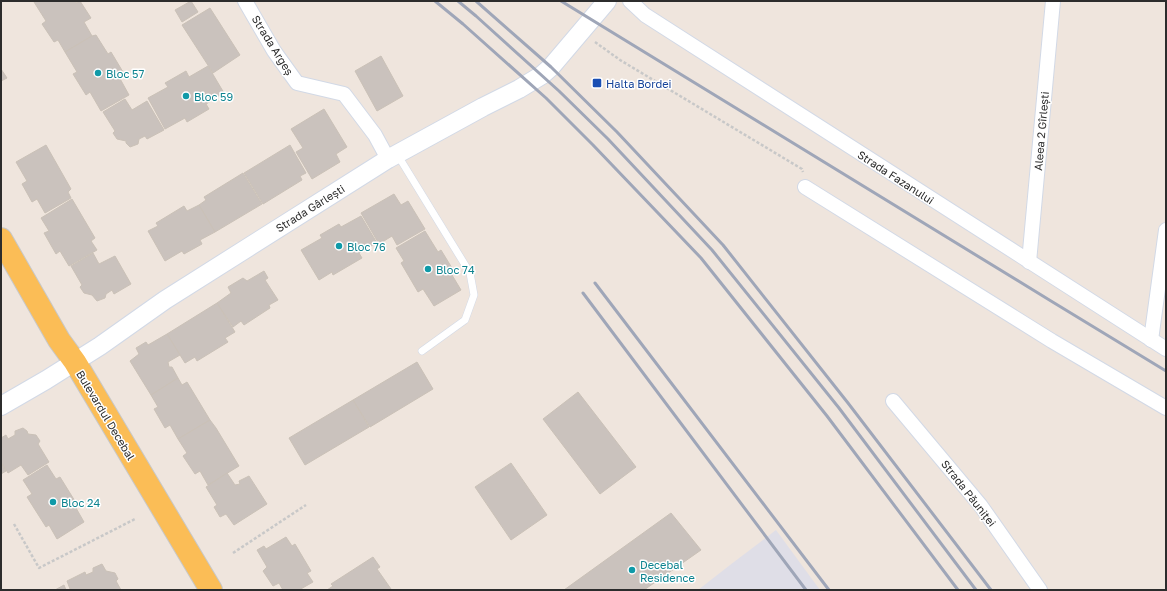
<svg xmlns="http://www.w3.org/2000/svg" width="1167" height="591" viewBox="0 0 1167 591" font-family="'Golos Text',sans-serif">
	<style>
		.industrial { fill: #dfdee7 }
		.building { fill: #cac2bd; stroke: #cac1b7 }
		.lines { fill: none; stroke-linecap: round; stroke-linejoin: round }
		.service-casing { stroke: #d2d9e6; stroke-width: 8 }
		.minor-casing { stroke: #d2d9e6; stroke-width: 16 }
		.tertiary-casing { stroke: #d2d9e6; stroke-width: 20 }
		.primary-casing { stroke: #c8c8c8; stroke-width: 24 }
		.path { stroke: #c8c8c8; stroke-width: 2.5; stroke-dasharray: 3 2; stroke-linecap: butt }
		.service { stroke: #fff; stroke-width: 7 }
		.minor { stroke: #fff; stroke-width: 14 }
		.tertiary { stroke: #fff; stroke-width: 18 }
		.primary { stroke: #fbbd56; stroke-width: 22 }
		.rail { stroke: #9fa6b8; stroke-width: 3 }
		.culture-dot { fill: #0f9aa8; stroke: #fff; stroke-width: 1.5 }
		.transit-dot { fill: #1a4fb4; stroke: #fff; stroke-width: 1.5 }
		.labels { text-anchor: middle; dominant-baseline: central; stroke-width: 3; stroke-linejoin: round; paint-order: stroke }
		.street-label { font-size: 11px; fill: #2c2c2c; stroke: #fff }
		.culture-label { font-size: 11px; fill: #0d838f; stroke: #fff; text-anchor: start }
		.transit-label { font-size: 11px; fill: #164399; stroke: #fff; text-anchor: start }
	</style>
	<rect width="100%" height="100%" fill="#efe5dd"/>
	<path class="industrial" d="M 776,530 L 820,590 L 698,590 L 730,565 Z"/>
	<g class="building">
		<path d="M 36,1 L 75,1 L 76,3 L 80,1 L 91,18 L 84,22 L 92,36 L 65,52 L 58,40 L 54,42 L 42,24 L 46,21 L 34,2 Z"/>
		<path d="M 191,1 L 198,12 L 182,22 L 175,10 Z"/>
		<path d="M 210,8 L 240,55 L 213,73 L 182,25 Z"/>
		<path d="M 96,35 L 108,54 L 111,52 L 123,72 L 118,75 L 129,95 L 101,111 L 90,92 L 86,95 L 73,74 L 77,72 L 65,52 L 92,36 Z"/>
		<path d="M 381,56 L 403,96 L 377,111 L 355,71 Z"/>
		<path d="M 208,66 L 224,93 L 206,104 L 209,109 L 187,122 L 185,118 L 165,129 L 148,98 L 168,87 L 165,83 L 186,71 L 189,77 Z"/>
		<path d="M 1,69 L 7,78 L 1,81 Z"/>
		<path d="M 125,99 L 132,110 L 147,101 L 164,130 L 147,139 L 145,136 L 139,139 L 138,144 L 130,147 L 126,143 L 126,141 L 117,139 L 113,133 L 115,131 L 103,112 Z"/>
		<path d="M 324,109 L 347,147 L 336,154 L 340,162 L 312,179 L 296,152 L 303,148 L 291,129 Z"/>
		<path d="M 46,145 L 71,189 L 68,192 L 71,198 L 45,213 L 37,199 L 32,202 L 22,184 L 27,181 L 16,162 Z"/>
		<path d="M 290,145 L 306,173 L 300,176 L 302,180 L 263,204 L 244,173 Z"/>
		<path d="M 243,173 L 262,204 L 215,232 L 199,205 L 206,200 L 204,197 Z"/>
		<path d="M 394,194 L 401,205 L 408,201 L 425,229 L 397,245 L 392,236 L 379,244 L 361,213 Z"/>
		<path d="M 72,199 L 95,238 L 91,241 L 97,250 L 69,266 L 60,251 L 56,254 L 44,233 L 49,231 L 41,218 Z"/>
		<path d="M 199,205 L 215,232 L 200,240 L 202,244 L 184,254 L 182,251 L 165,261 L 148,231 L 158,226 L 156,223 L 184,206 L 187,211 Z"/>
		<path d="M 361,216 L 377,243 L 359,253 L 362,258 L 333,275 L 332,272 L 319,280 L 301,250 L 322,238 L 320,235 L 339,224 L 341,227 Z"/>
		<path d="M 425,231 L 438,252 L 441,250 L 452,268 L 449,270 L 461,290 L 434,306 L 423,289 L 418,292 L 401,263 L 404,261 L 396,248 Z"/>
		<path d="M 93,253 L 99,264 L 115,256 L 131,284 L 114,294 L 112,290 L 106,294 L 105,298 L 97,301 L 92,295 L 84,293 L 80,287 L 82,285 L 71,266 Z"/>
		<path d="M 264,271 L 268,278 L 265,280 L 278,300 L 269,305 L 270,308 L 244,325 L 241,321 L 233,327 L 217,303 L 231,293 L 228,287 L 243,278 L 247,281 Z"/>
		<path d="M 217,303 L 235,332 L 225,338 L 228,342 L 197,361 L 195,357 L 185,363 L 167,334 Z"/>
		<path d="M 167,334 L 180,355 L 168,362 L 169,367 L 172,367 L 178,378 L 151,395 L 130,361 L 139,354 L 136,348 L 146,342 L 148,345 Z"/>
		<path d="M 417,362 L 433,389 L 370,427 L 353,400 Z"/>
		<path d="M 178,378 L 182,385 L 187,382 L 210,420 L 178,439 L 170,425 L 165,428 L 154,409 L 158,407 L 151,395 Z"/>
		<path d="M 578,392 L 636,467 L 600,494 L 543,419 Z"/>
		<path d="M 353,400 L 369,427 L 305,465 L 289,438 Z"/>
		<path d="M 210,420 L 216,428 L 239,466 L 208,485 L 200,471 L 195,474 L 183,456 L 187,453 L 178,439 Z"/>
		<path d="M 23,428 L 27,431 L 28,434 L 36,435 L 40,441 L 38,444 L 49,462 L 28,475 L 21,465 L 8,473 L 1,462 L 1,438 L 6,435 L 8,439 L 15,435 L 15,431 Z"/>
		<path d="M 1,463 L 6,471 L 1,474 Z"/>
		<path d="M 511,463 L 547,515 L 511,540 L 475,487 Z"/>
		<path d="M 47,465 L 56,479 L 60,477 L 78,506 L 76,508 L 84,522 L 57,539 L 49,525 L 46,527 L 27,497 L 32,494 L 23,480 Z"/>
		<path d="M 227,473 L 235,485 L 240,484 L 239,481 L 249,476 L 267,504 L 234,525 L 226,514 L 220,517 L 214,507 L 217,505 L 206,487 Z"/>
		<path d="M 671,513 L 701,550 L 644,590 L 564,590 Z"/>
		<path d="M 286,537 L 292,546 L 295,544 L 311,571 L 307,573 L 313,582 L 299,590 L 283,590 L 279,583 L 273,586 L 263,571 L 267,567 L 257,550 L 264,546 L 266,549 Z"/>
		<path d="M 373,557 L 380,567 L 377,569 L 391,589 L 389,590 L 327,590 L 333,586 L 331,584 Z"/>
		<path d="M 102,564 L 106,571 L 115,573 L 118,579 L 116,581 L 121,590 L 74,590 L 70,589 L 67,581 L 85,572 L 86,575 L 93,572 L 93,568 Z"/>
		<path d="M 64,585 L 66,590 L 55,590 Z"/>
	</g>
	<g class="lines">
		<g class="service-casing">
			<path id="service" d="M 397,154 L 470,273 L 474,295 L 465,320 L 422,351"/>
		</g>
		<g class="minor-casing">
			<g id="minor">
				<path d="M 245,1 L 274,51 L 297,83 L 344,94 L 375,135 L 388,159"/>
				<path d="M 630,1 L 645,15 L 1166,349"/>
				<path d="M 805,187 L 1052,341 L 1166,408"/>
				<path d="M 1029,262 L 1053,1"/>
				<path d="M 1151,340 L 1166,230"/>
				<path d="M 893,401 L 981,506 L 1040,590"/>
			</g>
		</g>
		<g class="tertiary-casing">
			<path id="tertiary" d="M 1,406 L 46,380 L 100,346 L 165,300 L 388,159 L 483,107 L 519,89 L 542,75 L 551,67 L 607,1"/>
		</g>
		<g class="primary-casing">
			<path id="primary" d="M 1,239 L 59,340 L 75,362 L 211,590"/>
		</g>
		<g class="path">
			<path d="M 595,42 L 620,60 L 802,169 L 803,172"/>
			<path d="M 14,524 L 39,568 L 135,519"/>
			<path d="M 233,553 L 306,505"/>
		</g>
		<use href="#service" class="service"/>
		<use href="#minor" class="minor"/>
		<use href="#tertiary" class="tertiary"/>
		<use href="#primary" class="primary"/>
		<g class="rail">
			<path d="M 435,1 L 463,24 L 546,98 L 593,145 L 701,258 L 827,416 L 958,590"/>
			<path d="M 458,1 L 476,16 L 559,91 L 608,139 L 712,250 L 839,408 L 976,590"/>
			<path d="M 476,1 L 551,67 L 617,132 L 723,245 L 848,403 L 991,590"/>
			<path d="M 561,1 L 1051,301 L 1166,371"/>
			<path d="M 595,283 L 829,590"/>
			<path d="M 583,293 L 806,590"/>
		</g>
	</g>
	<g class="culture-dot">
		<circle cx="98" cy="73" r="4"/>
		<circle cx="186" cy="96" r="4"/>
		<circle cx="339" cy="246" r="4"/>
		<circle cx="428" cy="269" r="4"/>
		<circle cx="53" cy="502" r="4"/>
		<circle cx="632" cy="570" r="4"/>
	</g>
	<rect class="transit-dot" x="592" y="78" width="10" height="10" rx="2"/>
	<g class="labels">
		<g class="street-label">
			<text transform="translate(273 45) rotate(58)">Strada Argeș</text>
			<text transform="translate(1041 131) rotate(-85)">Aleea 2 Gîrlești</text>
			<text transform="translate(896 177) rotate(33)">Strada Fazanului</text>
			<text transform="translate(310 208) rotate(-32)">Strada Gârlești</text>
			<text transform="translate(106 415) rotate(59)">Bulevardul Decebal</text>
			<text transform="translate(969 493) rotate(52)">Strada Păuniței</text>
		</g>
		<g class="culture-label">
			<text x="106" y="73">Bloc 57</text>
			<text x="194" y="96">Bloc 59</text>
			<text x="347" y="246">Bloc 76</text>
			<text x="436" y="269">Bloc 74</text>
			<text x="61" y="502">Bloc 24</text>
			<text x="640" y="564">Decebal<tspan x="640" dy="13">Residence</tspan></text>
		</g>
		<g class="transit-label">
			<text x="606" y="83">Halta Bordei</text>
		</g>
	</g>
	<rect width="1167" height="591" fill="none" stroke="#2c2c2c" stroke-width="4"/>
</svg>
